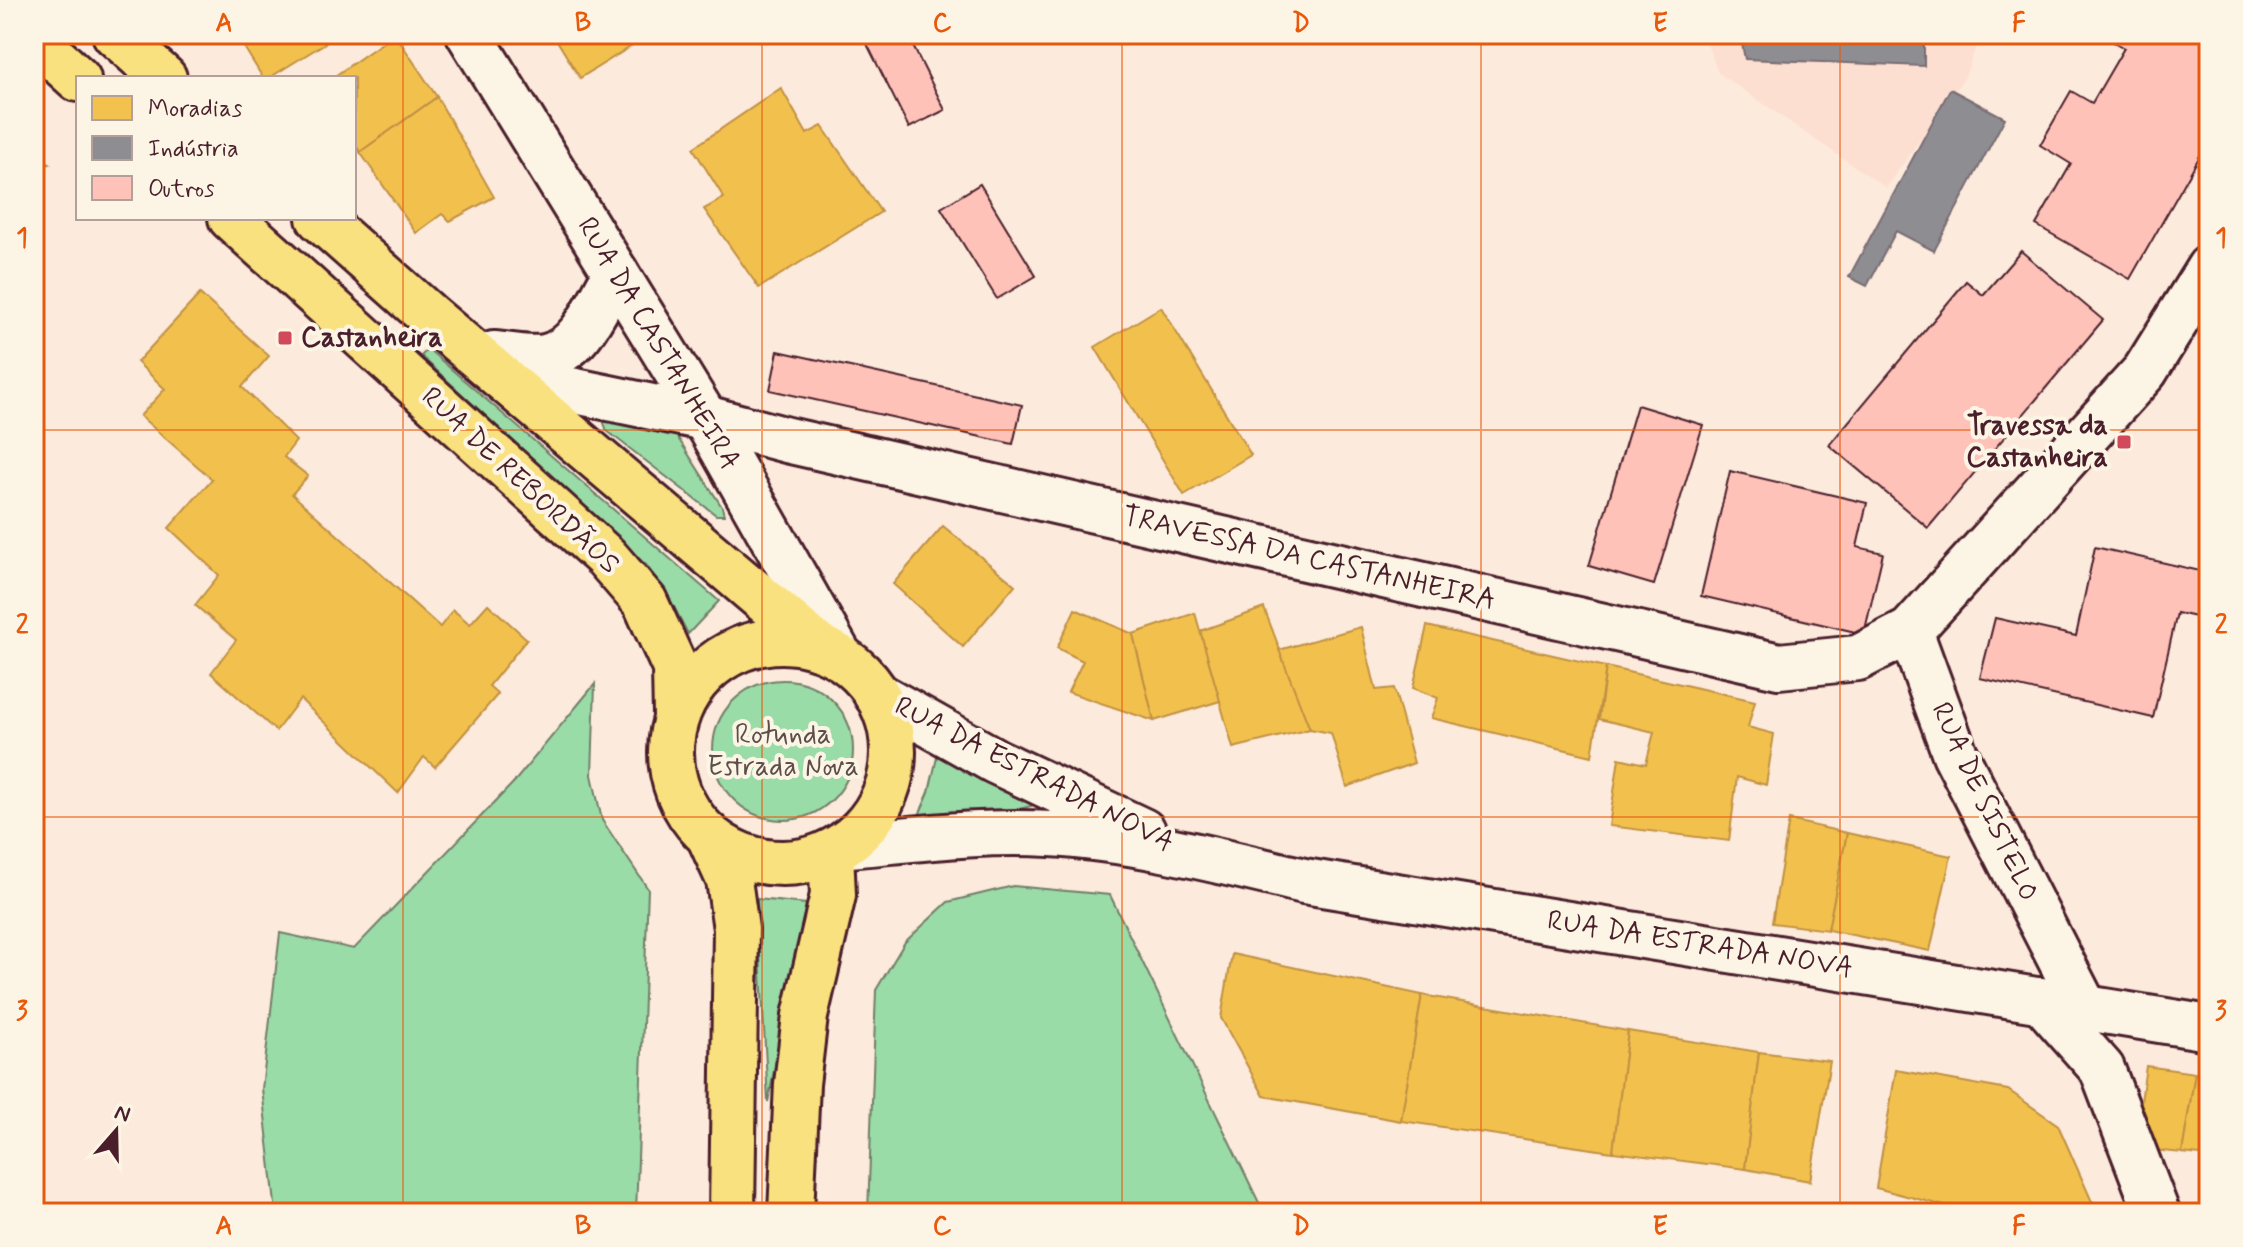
<svg xmlns="http://www.w3.org/2000/svg" width="2243" height="1247" viewBox="0 0 2243 1247" font-family="Mynerve,sans-serif">
	<style>
		.built { fill: #fddfd1 }
		.green { fill: #9adca7; stroke: #727e69; stroke-width: 2 }
		.homes { fill: #f2c14e; stroke: #c09044; stroke-width: 2 }
		.industry { fill: #8d8d92; stroke: #796c73; stroke-width: 2 }
		.building { fill: #fec2b8; stroke: #4a1f2b; stroke-width: 2 }
		.lines { fill: none; stroke-linecap: round; stroke-linejoin: round }
		.minor-casing { stroke: #4a1f2b; stroke-width: 50 }
		.major-casing { stroke: #4a1f2b; stroke-width: 50 }
		.minor { stroke: #fcf5e5; stroke-width: 44 }
		.major { stroke: #fae180; stroke-width: 44 }
		.grid { fill: none; stroke: #e8590c; stroke-width: 2; stroke-opacity: 0.55 }
		.poi-dot { fill: #d1495b; stroke: #fcf5e5; stroke-width: 3 }
		.labels { text-anchor: middle; dominant-baseline: central; stroke-width: 8; stroke-linejoin: round; paint-order: stroke }
		.poi-label { font-size: 28px; font-weight: bold; fill: #4a1f2b; stroke: #fcf5e5; text-anchor: start }
		.street-label { font-size: 28px; fill: #4a1f2b; stroke: #fcf5e5 }
		.park-label { font-size: 28px; fill: #5e4e4a; stroke: #fcf5e5 }
		.neatline { fill: none; stroke: #e8590c; stroke-width: 3 }
		.grid-label { font-size: 26px; text-anchor: middle; font-weight: bold; fill: #e8590c }
	</style>
	<rect width="100%" height="100%" fill="#fcebdc"/>
	<filter id="ink" filterUnits="userSpaceOnUse"><feTurbulence type="fractalNoise" baseFrequency=".0125" numOctaves="2"/><feDisplacementMap in="SourceGraphic" scale="16" xChannelSelector="R" yChannelSelector="G"/><feConvolveMatrix kernelMatrix="1 2 1 2 8 2 1 2 1" color-interpolation-filters="sRGB"/></filter>
	<g filter="url(#ink)">
		<path class="built" d="M 1703,34 L 1981,34 L 1965,77 L 1886,188 L 1718,73 Z"/>
		<g class="green">
			<path d="M 428,349 L 719,601 L 688,634 L 670,599 L 647,566 L 421,356 Z"/>
			<path d="M 608,413 L 669,424 L 722,507 L 724,515 L 716,515 L 607,431 L 604,423 Z"/>
			<circle cx="783" cy="750" r="70"/>
			<path d="M 595,684 L 592,775 L 602,820 L 648,889 L 636,1213 L 276,1213 L 262,1089 L 280,933 L 354,949 L 515,781 Z"/>
			<path d="M 938,753 L 1031,804 L 1031,806 L 995,815 L 916,822 L 929,792 Z"/>
			<path d="M 1013,886 L 1110,895 L 1264,1213 L 868,1213 L 876,990 L 905,942 L 948,902 Z"/>
			<path d="M 757,899 L 806,904 L 768,1102 Z"/>
		</g>
		<g class="homes">
			<path d="M 236,34 L 333,34 L 335,37 L 269,78 L 263,78 Z"/>
			<path d="M 395,34 L 437,97 L 360,152 L 354,142 L 354,78 L 332,78 Z"/>
			<path d="M 553,34 L 651,34 L 580,78 Z"/>
			<path d="M 781,88 L 807,134 L 822,126 L 881,212 L 759,288 L 704,209 L 724,198 L 693,148 Z"/>
			<path d="M 437,97 L 494,197 L 450,221 L 442,214 L 416,233 L 360,152 Z"/>
			<path d="M 34,150 L 50,164 L 34,170 Z"/>
			<path d="M 200,294 L 269,356 L 242,387 L 296,441 L 284,457 L 308,476 L 292,494 L 440,627 L 453,610 L 470,624 L 488,604 L 527,639 L 489,686 L 498,694 L 435,767 L 424,757 L 398,793 L 300,699 L 276,731 L 211,673 L 236,640 L 195,605 L 219,575 L 169,528 L 212,479 L 140,416 L 165,389 L 137,362 Z"/>
			<path d="M 1161,307 L 1251,455 L 1184,495 L 1095,347 Z"/>
			<path d="M 943,526 L 1015,585 L 963,647 L 893,584 Z"/>
			<path d="M 1264,608 L 1310,729 L 1233,748 L 1200,631 Z"/>
			<path d="M 1075,609 L 1133,634 L 1154,721 L 1068,692 L 1083,661 L 1057,648 Z"/>
			<path d="M 1195,613 L 1220,701 L 1154,721 L 1133,634 Z"/>
			<path d="M 1427,626 L 1606,667 L 1592,756 L 1431,718 L 1438,698 L 1413,688 Z"/>
			<path d="M 1361,627 L 1376,690 L 1394,688 L 1414,763 L 1347,787 L 1331,733 L 1310,729 L 1279,650 Z"/>
			<path d="M 1606,667 L 1755,701 L 1748,727 L 1774,734 L 1766,785 L 1737,777 L 1729,841 L 1609,826 L 1619,758 L 1646,764 L 1654,732 L 1599,719 Z"/>
			<path d="M 1789,820 L 1847,833 L 1828,930 L 1772,923 Z"/>
			<path d="M 1847,833 L 1951,856 L 1930,951 L 1828,930 Z"/>
			<path d="M 1232,954 L 1422,995 L 1401,1121 L 1264,1096 L 1221,1018 Z"/>
			<path d="M 1422,995 L 1628,1031 L 1613,1152 L 1401,1121 Z"/>
			<path d="M 1628,1031 L 1759,1052 L 1745,1169 L 1613,1152 Z"/>
			<path d="M 1759,1052 L 1830,1061 L 1810,1181 L 1745,1169 Z"/>
			<path d="M 2146,1066 L 2195,1073 L 2182,1153 L 2153,1150 L 2139,1116 Z"/>
			<path d="M 1896,1070 L 2008,1090 L 2058,1125 L 2097,1213 L 1961,1213 L 1960,1210 L 1876,1188 Z"/>
			<path d="M 2195,1073 L 2209,1075 L 2209,1156 L 2182,1153 Z"/>
		</g>
		<g class="industry">
			<path d="M 1740,34 L 1924,34 L 1924,66 L 1745,59 Z"/>
			<path d="M 1950,89 L 2005,118 L 1934,251 L 1896,231 L 1867,286 L 1849,277 Z"/>
		</g>
		<g class="building">
			<path d="M 862,34 L 907,34 L 945,110 L 909,128 Z"/>
			<path d="M 2100,34 L 2209,34 L 2209,140 L 2130,279 L 2036,225 L 2071,164 L 2040,145 L 2071,91 L 2092,103 L 2124,48 Z"/>
			<path d="M 980,184 L 1036,276 L 997,299 L 941,208 Z"/>
			<path d="M 2021,251 L 2103,320 L 1928,528 L 1829,445 L 1966,281 L 1983,295 Z"/>
			<path d="M 778,351 L 1022,405 L 1013,444 L 770,390 Z"/>
			<path d="M 1637,405 L 1703,425 L 1654,585 L 1589,566 Z"/>
			<path d="M 1730,471 L 1867,503 L 1857,547 L 1883,553 L 1864,634 L 1701,596 Z"/>
			<path d="M 2095,547 L 2209,573 L 2209,620 L 2177,613 L 2153,718 L 1980,678 L 1995,618 L 2076,636 Z"/>
		</g>
		<g class="lines">
			<g class="minor-casing">
				<g id="minor">
					<path d="M 469,34 L 705,418 L 840,657"/>
					<path d="M 494,354 C 510,355 529,360 545,357 C 582,350 598,302 616,273"/>
					<path d="M 499,375 L 705,418 L 787,440 L 1779,666 L 1858,658 L 1910,631 L 2145,371 L 2209,268"/>
					<path d="M 1910,631 L 1955,754 L 2084,1006"/>
					<path d="M 876,694 L 995,761 L 1143,831"/>
					<path d="M 848,845 C 915,839 983,830 1050,834 C 1136,839 1220,861 1304,881 L 2209,1028"/>
					<path d="M 2041,1000 L 2102,1069 L 2157,1213"/>
				</g>
			</g>
			<g class="major-casing">
				<g id="major">
					<path d="M 115,34 L 164,78"/>
					<path d="M 34,39 L 78,79"/>
					<path d="M 231,218 L 606,557 L 645,602 L 675,668 L 676,716"/>
					<path d="M 319,218 L 427,314 L 819,647"/>
					<circle cx="782" cy="752" r="111"/>
					<path d="M 709,836 L 729,880 L 736,929 L 732,1213"/>
					<path d="M 791,1213 L 797,1084 L 805,1016 L 833,895 L 831,852"/>
				</g>
			</g>
			<use href="#minor" class="minor"/>
			<use href="#major" class="major"/>
		</g>
	</g>
	<path class="grid" d="M 403,34 L 403,1213M 762,34 L 762,1213M 1122,34 L 1122,1213M 1481,34 L 1481,1213M 1840,34 L 1840,1213M 34,430 L 2209,430M 34,817 L 2209,817"/>
	<g class="poi-dot">
		<rect x="277" y="330" width="16" height="16" rx="4"/>
		<rect x="2116" y="434" width="16" height="16" rx="4"/>
	</g>
	<g class="labels">
		<g class="poi-label">
			<text x="301" y="338">Castanheira</text>
			<text x="2108" y="426" text-anchor="end">Travessa da<tspan x="2108" dy="32">Castanheira</tspan></text>
		</g>
		<g class="street-label">
			<text transform="translate(658 344) rotate(59)">RUA DA CASTANHEIRA</text>
			<text transform="translate(520 481) rotate(43)">RUA DE REBORDÃOS</text>
			<text transform="translate(1309 559) rotate(13)">TRAVESSA DA CASTANHEIRA</text>
			<text transform="translate(1034 775) rotate(27)">RUA DA ESTRADA NOVA</text>
			<text transform="translate(1984 802) rotate(65)">RUA DE SISTELO</text>
			<text transform="translate(1700 945) rotate(9)">RUA DA ESTRADA NOVA</text>
		</g>
		<g class="park-label">
			<text x="783" y="735">Rotunda<tspan x="783" dy="32">Estrada Nova</tspan></text>
		</g>
	</g>
	<rect width="2243" height="1247" fill="none" stroke="#fcf5e5" stroke-width="88"/>
	<rect x="76" y="76" width="280" height="144" fill="#fcf5e5" stroke="#b59f9b" stroke-width="2"/>
	<rect x="92" y="96" width="40" height="24" fill="#f2c14e" stroke="#b59f9b" stroke-width="2"/>
	<text x="148" y="116" font-size="24" fill="#4a1f2b">Moradias</text>
	<rect x="92" y="136" width="40" height="24" fill="#8d8d92" stroke="#b59f9b" stroke-width="2"/>
	<text x="148" y="156" font-size="24" fill="#4a1f2b">Indústria</text>
	<rect x="92" y="176" width="40" height="24" fill="#fec2b8" stroke="#b59f9b" stroke-width="2"/>
	<text x="148" y="196" font-size="24" fill="#4a1f2b">Outros</text>
	<g transform="translate(116 1131) rotate(20)" stroke="#fcf5e5" stroke-width="6" paint-order="stroke">
	<path d="M0-6L14 30L0 20L-14 30Z" fill="#4a1f2b"/>
	<text y="-12" font-size="22" font-weight="bold" text-anchor="middle" fill="#4a1f2b">N</text>
	</g>
	<rect x="44" y="44" width="2155" height="1159" class="neatline"/>
	<g class="grid-label">
		<text x="224" y="31">A</text>
		<text x="583" y="31">B</text>
		<text x="942" y="31">C</text>
		<text x="1301" y="31">D</text>
		<text x="1660" y="31">E</text>
		<text x="2019" y="31">F</text>
		<text x="22" y="246">1</text>
		<text x="2221" y="246">1</text>
		<text x="22" y="633">2</text>
		<text x="2221" y="633">2</text>
		<text x="22" y="1019">3</text>
		<text x="2221" y="1019">3</text>
		<text x="224" y="1234">A</text>
		<text x="583" y="1234">B</text>
		<text x="942" y="1234">C</text>
		<text x="1301" y="1234">D</text>
		<text x="1660" y="1234">E</text>
		<text x="2019" y="1234">F</text>
	</g>
</svg>
